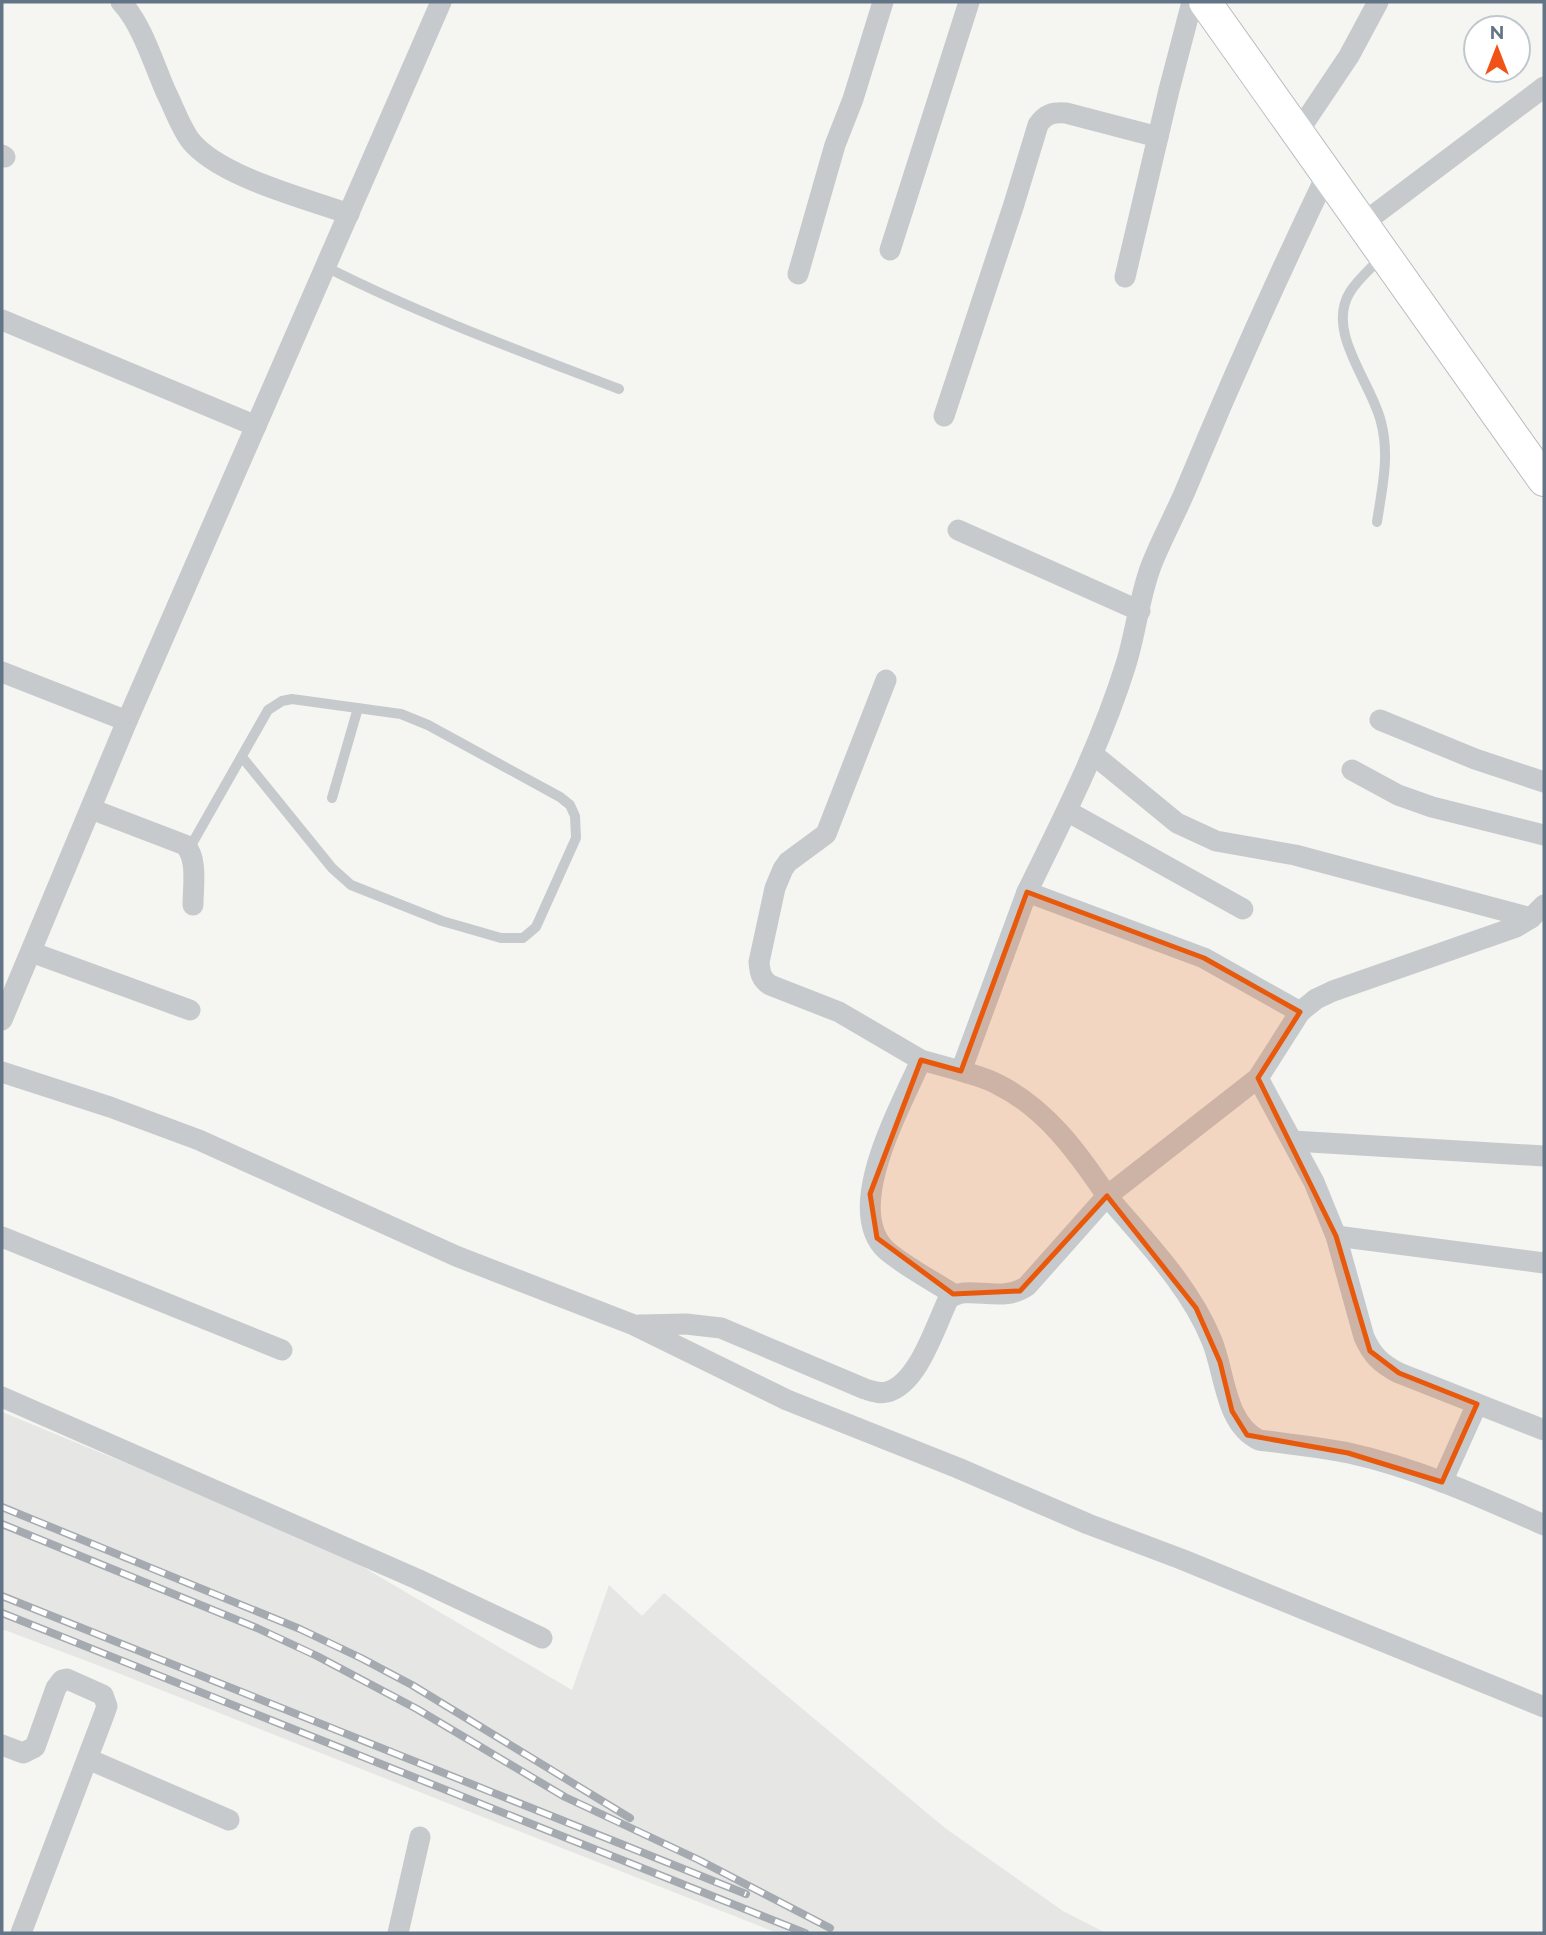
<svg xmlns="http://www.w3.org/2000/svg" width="1546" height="1935" viewBox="0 0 1546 1935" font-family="Raleway,sans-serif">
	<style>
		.built { fill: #e6e7e5 }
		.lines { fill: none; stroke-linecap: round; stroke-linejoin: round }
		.secondary-casing { stroke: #b9bdc2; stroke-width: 34 }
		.lane { stroke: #c7cacd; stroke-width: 10 }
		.street { stroke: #c7cacd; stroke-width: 21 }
		.secondary { stroke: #fff; stroke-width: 32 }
		.rail-casing { stroke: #a4aab0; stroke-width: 8 }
		.rail { stroke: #fff; stroke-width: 5; stroke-dasharray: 16; stroke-linecap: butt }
		.marked { fill: #e8590c; fill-opacity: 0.2; stroke: #e8590c; stroke-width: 5; stroke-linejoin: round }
	</style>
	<rect width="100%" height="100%" fill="#f5f6f1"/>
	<path class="built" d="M 2,1412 L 329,1547 L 572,1690 L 609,1585 L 642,1616 L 664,1593 L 945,1828 L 1063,1911 L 1106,1933 L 777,1933 L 118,1673 L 2,1629 Z"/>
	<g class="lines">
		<g class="secondary-casing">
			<path id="secondary" d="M 1205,2 L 1544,480"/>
		</g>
		<g class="lane">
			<path d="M 326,267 C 421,315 520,351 619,389"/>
			<path d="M 1377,522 C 1382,488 1390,456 1381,422 C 1372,383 1325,332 1350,292 C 1358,279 1372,268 1382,256"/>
			<path d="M 332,798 L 358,708"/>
			<path d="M 189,849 L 268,710 L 282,701 L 292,699 L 401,714 L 428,725 L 560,797 L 570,805 L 575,816 L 576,838 L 536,927 L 523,938 L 501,938 L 442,921 L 351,885 L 332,868 L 242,757"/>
		</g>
		<g class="street">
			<path d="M 121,2 C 142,24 154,65 166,92 C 174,108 180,126 190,140 C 219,177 305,198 349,214"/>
			<path d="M 1298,132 L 1349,56 L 1378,2"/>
			<path d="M 2,155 L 5,157"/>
			<path d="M 1327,174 C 1277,278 1230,383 1186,489 C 1175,515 1161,540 1151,566 C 1139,598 1136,632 1126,664 C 1101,744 1064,817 1027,892 L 1204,958 L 1300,1012 L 1316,999 L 1333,991 L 1516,927 L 1531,918 L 1544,905"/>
			<path d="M 1362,224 L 1544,87"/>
			<path d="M 890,250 L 969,2"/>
			<path d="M 798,274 L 835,145 L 853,99 L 883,2"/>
			<path d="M 1125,277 L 1169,90 L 1192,2"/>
			<path d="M 2,320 L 256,426"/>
			<path d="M 944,416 L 1014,204 L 1038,125 C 1045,114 1053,112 1066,113 L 1158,137"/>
			<path d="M 958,530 L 1140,611"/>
			<path d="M 2,672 L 127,721"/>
			<path d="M 886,680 L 826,834 L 788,862 L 783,869 L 775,888 L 759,962 C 760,973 761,979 770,985 L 839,1012 L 921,1060 L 961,1071"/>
			<path d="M 1380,720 L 1475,759 L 1544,782"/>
			<path d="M 1094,755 L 1177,823 L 1216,841 L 1295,855 L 1531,918"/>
			<path d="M 1352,770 L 1398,795 L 1432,807 L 1544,835"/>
			<path d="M 91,809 L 185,845 C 198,859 193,886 193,905"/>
			<path d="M 1067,811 L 1243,909"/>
			<path d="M 31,952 L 190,1010"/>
			<path d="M 1300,1012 L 1258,1078 L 1107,1196 C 1145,1241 1190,1286 1212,1341 C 1225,1373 1225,1424 1259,1440 C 1289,1444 1319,1447 1349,1453 C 1417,1468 1481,1497 1544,1525"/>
			<path d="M 2,1020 L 127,721 L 441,2"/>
			<path d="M 921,1060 C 902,1105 842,1208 886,1250 C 903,1265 933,1281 953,1294"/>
			<path d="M 2,1072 L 110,1107 L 199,1140 L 456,1256 L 634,1325 L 787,1400 L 958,1468 L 1088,1524 L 1181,1559 L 1544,1707"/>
			<path d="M 1258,1078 L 1314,1182 L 1336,1236 L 1364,1337 C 1372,1355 1381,1364 1399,1373 L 1544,1430"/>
			<path d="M 1293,1141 L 1544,1156"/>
			<path d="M 1336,1236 L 1544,1263"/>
			<path d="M 2,1237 L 282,1350"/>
			<path d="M 639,1325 L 686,1324 L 721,1328 L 865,1389 C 872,1391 880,1394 887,1392 C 918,1384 935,1327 948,1300 C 966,1282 1000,1305 1027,1286 L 1107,1196 C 1078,1153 1046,1108 997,1084 C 986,1078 973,1075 961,1071 L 1027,892"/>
			<path d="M 2,1397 L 417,1579 L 542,1638"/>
			<path d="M 1442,1482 L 1477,1404"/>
			<path d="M 2,1745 L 23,1753 L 35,1747 L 56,1688 L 62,1680 L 67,1679 L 103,1695 L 107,1706 L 105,1712 L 21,1933"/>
			<path d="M 88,1759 L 229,1820"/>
			<path d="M 398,1933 L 420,1837"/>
		</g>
		<use href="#secondary" class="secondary"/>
		<g class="rail-casing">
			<g id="rail">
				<path d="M 2,1507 L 300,1629 L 361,1658 L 412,1685 L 630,1818"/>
				<path d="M 2,1524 L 257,1628 L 317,1656 L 417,1709 L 565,1797 L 699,1860 L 830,1928"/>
				<path d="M 2,1596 L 746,1894"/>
				<path d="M 2,1613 L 805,1933"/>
			</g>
		</g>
		<use href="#rail" class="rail"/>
	</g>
	<path class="marked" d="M 1027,892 L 1204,958 L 1300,1012 L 1258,1078 L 1336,1236 L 1370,1351 L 1399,1373 L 1477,1404 L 1442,1482 L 1348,1453 L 1247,1435 L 1232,1411 L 1220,1362 L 1196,1308 L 1107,1196 L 1020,1291 L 953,1294 L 877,1238 L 870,1194 L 921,1060 L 961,1071 Z"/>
	<rect width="1546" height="1935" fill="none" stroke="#627485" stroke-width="7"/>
	<g transform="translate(1497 49)"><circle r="33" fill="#ffffff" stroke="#c0c7ce" stroke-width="2"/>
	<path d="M0-5L12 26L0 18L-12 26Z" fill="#f15316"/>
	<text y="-10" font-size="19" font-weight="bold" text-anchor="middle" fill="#627485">N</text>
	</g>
</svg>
